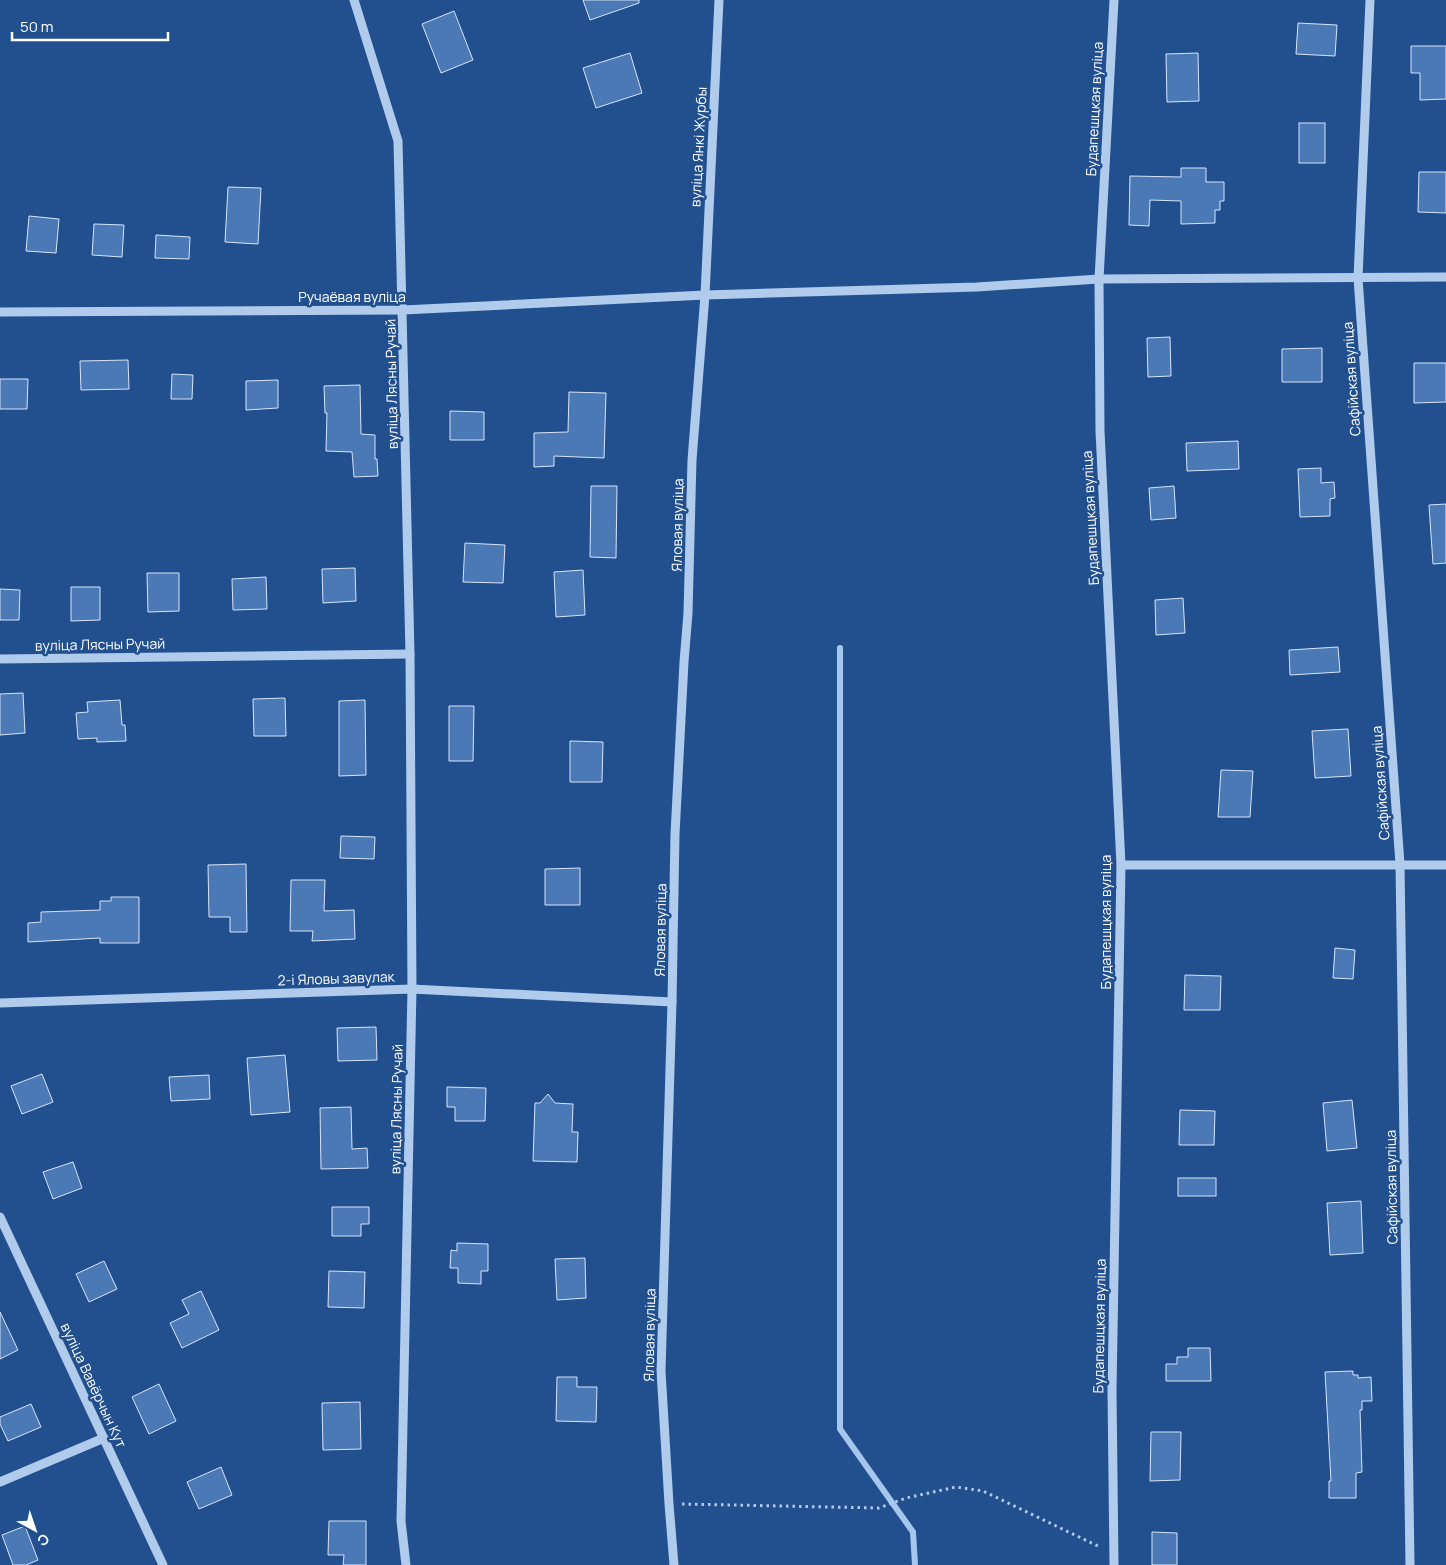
<svg xmlns="http://www.w3.org/2000/svg" width="1446" height="1565" viewBox="0 0 1446 1565" font-family="Manrope,sans-serif">
	<style>
		.lines { fill: none; stroke-linecap: round; stroke-linejoin: round }
		.stream { stroke: #a5c6ed; stroke-width: 6 }
		.building { fill: #4b79b5; stroke: #d6e5f9 }
		.path { stroke: #b1cbec; stroke-width: 3; stroke-dasharray: 2.5 4; stroke-linecap: butt }
		.minor { stroke: #b1cbec; stroke-width: 9 }
		.labels { text-anchor: middle; dominant-baseline: central; stroke-width: 5; stroke-linejoin: round; paint-order: stroke }
		.street-label { font-size: 14px; fill: #fff; stroke: #22508e }
	</style>
	<rect width="100%" height="100%" fill="#22508e"/>
	<g class="lines">
		<path class="stream" d="M 840,648 L 840,1429 L 913,1532 L 915,1565"/>
	</g>
	<g class="building">
		<path d="M 583,0 L 639,0 L 639,3 L 590,20 Z"/>
		<path d="M 454,11 L 473,60 L 441,73 L 422,24 Z"/>
		<path d="M 1298,23 L 1337,25 L 1335,56 L 1296,54 Z"/>
		<path d="M 1411,46 L 1446,46 L 1446,99 L 1420,100 L 1420,73 L 1411,73 Z"/>
		<path d="M 630,53 L 642,93 L 596,108 L 583,68 Z"/>
		<path d="M 1198,53 L 1199,101 L 1167,102 L 1166,54 Z"/>
		<rect x="1299" y="123" width="26" height="40"/>
		<path d="M 1181,168 L 1206,168 L 1206,182 L 1224,182 L 1224,201 L 1220,201 L 1220,210 L 1215,210 L 1215,223 L 1181,224 L 1181,201 L 1150,200 L 1149,226 L 1129,225 L 1130,176 L 1181,177 Z"/>
		<path d="M 1419,172 L 1446,172 L 1446,213 L 1418,212 Z"/>
		<path d="M 228,187 L 261,188 L 258,244 L 225,242 Z"/>
		<path d="M 29,216 L 59,219 L 56,253 L 26,251 Z"/>
		<path d="M 94,224 L 124,225 L 122,257 L 92,255 Z"/>
		<path d="M 156,235 L 190,237 L 189,259 L 155,258 Z"/>
		<path d="M 1170,337 L 1171,376 L 1148,377 L 1147,338 Z"/>
		<path d="M 1322,348 L 1322,382 L 1282,382 L 1282,349 Z"/>
		<path d="M 128,360 L 129,389 L 81,390 L 80,361 Z"/>
		<path d="M 1414,363 L 1446,363 L 1446,402 L 1414,403 Z"/>
		<path d="M 172,374 L 193,375 L 192,399 L 171,399 Z"/>
		<path d="M 0,379 L 28,379 L 27,409 L 0,409 Z"/>
		<path d="M 278,380 L 278,408 L 246,410 L 246,381 Z"/>
		<path d="M 360,385 L 361,434 L 375,435 L 375,459 L 377,459 L 378,476 L 354,477 L 352,452 L 326,451 L 327,413 L 325,413 L 324,386 Z"/>
		<path d="M 569,392 L 606,393 L 604,458 L 554,456 L 554,466 L 534,467 L 534,433 L 568,432 Z"/>
		<path d="M 450,411 L 484,412 L 484,440 L 450,440 Z"/>
		<path d="M 1238,441 L 1239,469 L 1187,471 L 1186,443 Z"/>
		<path d="M 1321,468 L 1321,483 L 1334,482 L 1335,498 L 1330,499 L 1330,516 L 1300,517 L 1298,469 Z"/>
		<path d="M 591,486 L 617,486 L 616,558 L 590,557 Z"/>
		<path d="M 1174,486 L 1176,518 L 1151,520 L 1149,488 Z"/>
		<path d="M 1446,504 L 1446,563 L 1433,564 L 1429,505 Z"/>
		<path d="M 465,543 L 505,545 L 503,583 L 463,582 Z"/>
		<path d="M 355,568 L 356,601 L 323,603 L 322,569 Z"/>
		<path d="M 583,570 L 585,615 L 556,617 L 554,572 Z"/>
		<path d="M 147,573 L 179,573 L 179,611 L 148,612 Z"/>
		<path d="M 266,577 L 267,609 L 233,610 L 232,579 Z"/>
		<path d="M 71,587 L 100,587 L 100,620 L 71,621 Z"/>
		<path d="M 0,589 L 20,590 L 19,620 L 0,620 Z"/>
		<path d="M 1183,598 L 1185,633 L 1156,635 L 1155,600 Z"/>
		<path d="M 1338,647 L 1340,672 L 1290,675 L 1289,650 Z"/>
		<path d="M 23,693 L 25,733 L 0,735 L 0,694 Z"/>
		<path d="M 285,698 L 286,736 L 254,736 L 253,699 Z"/>
		<path d="M 120,700 L 122,725 L 125,725 L 126,741 L 97,742 L 97,738 L 78,739 L 76,713 L 88,712 L 87,702 Z"/>
		<path d="M 365,700 L 366,775 L 339,776 L 339,701 Z"/>
		<path d="M 449,706 L 474,706 L 473,761 L 449,761 Z"/>
		<path d="M 1348,729 L 1351,776 L 1315,778 L 1312,731 Z"/>
		<path d="M 570,741 L 603,742 L 602,782 L 570,782 Z"/>
		<path d="M 1221,770 L 1253,771 L 1250,817 L 1218,817 Z"/>
		<path d="M 341,836 L 375,837 L 374,859 L 340,858 Z"/>
		<path d="M 246,864 L 247,932 L 230,932 L 230,917 L 209,917 L 208,865 Z"/>
		<path d="M 580,868 L 580,905 L 545,905 L 545,869 Z"/>
		<path d="M 291,880 L 325,880 L 324,911 L 354,910 L 355,939 L 312,941 L 313,931 L 290,931 Z"/>
		<path d="M 111,897 L 139,897 L 139,943 L 100,943 L 100,938 L 28,942 L 28,923 L 41,922 L 41,912 L 100,910 L 100,901 L 111,901 Z"/>
		<path d="M 1335,948 L 1355,950 L 1353,979 L 1333,978 Z"/>
		<path d="M 1185,975 L 1221,976 L 1220,1010 L 1184,1010 Z"/>
		<path d="M 376,1027 L 377,1060 L 338,1061 L 337,1028 Z"/>
		<path d="M 285,1055 L 290,1112 L 251,1115 L 247,1058 Z"/>
		<path d="M 42,1074 L 53,1102 L 22,1114 L 11,1086 Z"/>
		<path d="M 209,1075 L 210,1099 L 171,1101 L 169,1077 Z"/>
		<path d="M 447,1087 L 486,1088 L 485,1121 L 455,1121 L 455,1107 L 447,1107 Z"/>
		<path d="M 548,1094 L 555,1103 L 573,1104 L 572,1132 L 578,1132 L 577,1162 L 533,1161 L 535,1103 L 540,1103 Z"/>
		<path d="M 1352,1100 L 1357,1148 L 1327,1151 L 1323,1103 Z"/>
		<path d="M 351,1107 L 352,1149 L 367,1148 L 368,1168 L 321,1169 L 320,1108 Z"/>
		<path d="M 1180,1110 L 1215,1111 L 1214,1145 L 1179,1145 Z"/>
		<path d="M 73,1162 L 82,1188 L 53,1199 L 43,1172 Z"/>
		<rect x="1178" y="1178" width="38" height="18"/>
		<path d="M 1361,1201 L 1363,1253 L 1330,1255 L 1327,1203 Z"/>
		<path d="M 332,1207 L 369,1207 L 369,1224 L 361,1224 L 361,1236 L 332,1236 Z"/>
		<path d="M 457,1243 L 488,1244 L 488,1271 L 481,1271 L 481,1284 L 458,1283 L 458,1268 L 450,1268 L 451,1250 L 457,1251 Z"/>
		<path d="M 585,1258 L 586,1298 L 557,1300 L 555,1259 Z"/>
		<path d="M 104,1261 L 117,1289 L 89,1302 L 76,1274 Z"/>
		<path d="M 329,1271 L 365,1272 L 364,1308 L 328,1307 Z"/>
		<path d="M 201,1291 L 219,1330 L 182,1348 L 170,1323 L 189,1314 L 182,1300 Z"/>
		<path d="M 0,1312 L 18,1350 L 0,1359 Z"/>
		<path d="M 1188,1348 L 1210,1348 L 1211,1381 L 1166,1381 L 1166,1364 L 1177,1364 L 1177,1357 L 1188,1357 Z"/>
		<path d="M 1353,1371 L 1353,1375 L 1358,1375 L 1358,1378 L 1371,1377 L 1372,1401 L 1362,1401 L 1362,1410 L 1360,1410 L 1362,1472 L 1356,1473 L 1356,1498 L 1329,1498 L 1329,1481 L 1331,1481 L 1325,1372 Z"/>
		<path d="M 557,1377 L 577,1377 L 577,1387 L 597,1387 L 596,1422 L 556,1421 Z"/>
		<path d="M 159,1384 L 176,1421 L 149,1434 L 132,1397 Z"/>
		<path d="M 360,1402 L 361,1449 L 323,1450 L 322,1403 Z"/>
		<path d="M 31,1404 L 41,1427 L 8,1441 L 0,1424 L 0,1417 Z"/>
		<path d="M 1151,1432 L 1181,1432 L 1180,1480 L 1150,1481 Z"/>
		<path d="M 221,1467 L 232,1495 L 199,1509 L 187,1482 Z"/>
		<path d="M 329,1521 L 366,1521 L 366,1565 L 343,1565 L 344,1555 L 328,1555 Z"/>
		<path d="M 25,1526 L 38,1560 L 26,1565 L 13,1565 L 2,1535 Z"/>
		<path d="M 1152,1532 L 1177,1533 L 1177,1565 L 1152,1565 Z"/>
	</g>
	<g class="lines">
		<path class="path" d="M 682,1504 L 879,1508 L 906,1498 L 956,1487 L 983,1491 L 1100,1547"/>
		<g class="minor">
			<path d="M 354,0 L 398,141 L 410,654 L 412,989 L 401,1521 L 406,1565"/>
			<path d="M 1370,0 L 1358,278 L 1400,864 L 1410,1565"/>
			<path d="M 0,312 L 403,310 L 705,295 L 977,287 L 1099,279 L 1446,277"/>
			<path d="M 0,659 L 410,654"/>
			<path d="M 1121,865 L 1446,865"/>
			<path d="M 0,1003 L 412,989 L 672,1002"/>
			<path d="M 0,1217 L 163,1565"/>
			<path d="M 0,1482 L 104,1438"/>
			<path d="M 674,1565 L 669,1504 L 661,1371 L 672,1002 L 675,834 L 684,662 L 688,613 L 692,460 L 705,295 L 719,0"/>
			<path d="M 1114,1565 L 1112,1391 L 1121,865 L 1100,431 L 1099,279 L 1114,0"/>
		</g>
	</g>
	<g class="labels">
		<g class="street-label">
			<text transform="translate(1094 109) rotate(-87)">Будапешцкая вуліца</text>
			<text transform="translate(698 147) rotate(-87)">вуліца Янкі Журбы</text>
			<text x="352" y="296">Ручаёвая вуліца</text>
			<text transform="translate(1351 379) rotate(-94)">Сафійская вуліца</text>
			<text transform="translate(391 384) rotate(-91)">вуліца Лясны Ручай</text>
			<text transform="translate(1090 518) rotate(-93)">Будапешцкая вуліца</text>
			<text transform="translate(677 525) rotate(-89)">Яловая вуліца</text>
			<text transform="translate(100 644) rotate(-1)">вуліца Лясны Ручай</text>
			<text transform="translate(1380 783) rotate(-94)">Сафійская вуліца</text>
			<text transform="translate(1105 922) rotate(-90)">Будапешцкая вуліца</text>
			<text transform="translate(660 930) rotate(-89)">Яловая вуліца</text>
			<text transform="translate(336 978) rotate(-2)">2-і Яловы завулак</text>
			<text transform="translate(396 1109) rotate(-89)">вуліца Лясны Ручай</text>
			<text transform="translate(1391 1187) rotate(-91)">Сафійская вуліца</text>
			<text transform="translate(1099 1326) rotate(-89)">Будапешцкая вуліца</text>
			<text transform="translate(649 1335) rotate(-89)">Яловая вуліца</text>
			<text transform="translate(94 1385) rotate(65)">вуліца Вавёрчын Кут</text>
		</g>
	</g>
	<g transform="translate(35 1530) rotate(140)" stroke="#22508e" stroke-width="4" paint-order="stroke">
	<path d="M0-4L9 19L0 12L-9 19Z" fill="#ffffff"/>
	<text y="-8" font-size="14" font-weight="bold" text-anchor="middle" fill="#ffffff">С</text>
	</g>
	<path d="M12 32v8h156v-8" fill="none" stroke="#ffffff" stroke-width="2.5"/>
	<text x="20" y="32" font-size="15" fill="#ffffff" stroke="#22508e" stroke-width="4" paint-order="stroke">50 m</text>
</svg>
